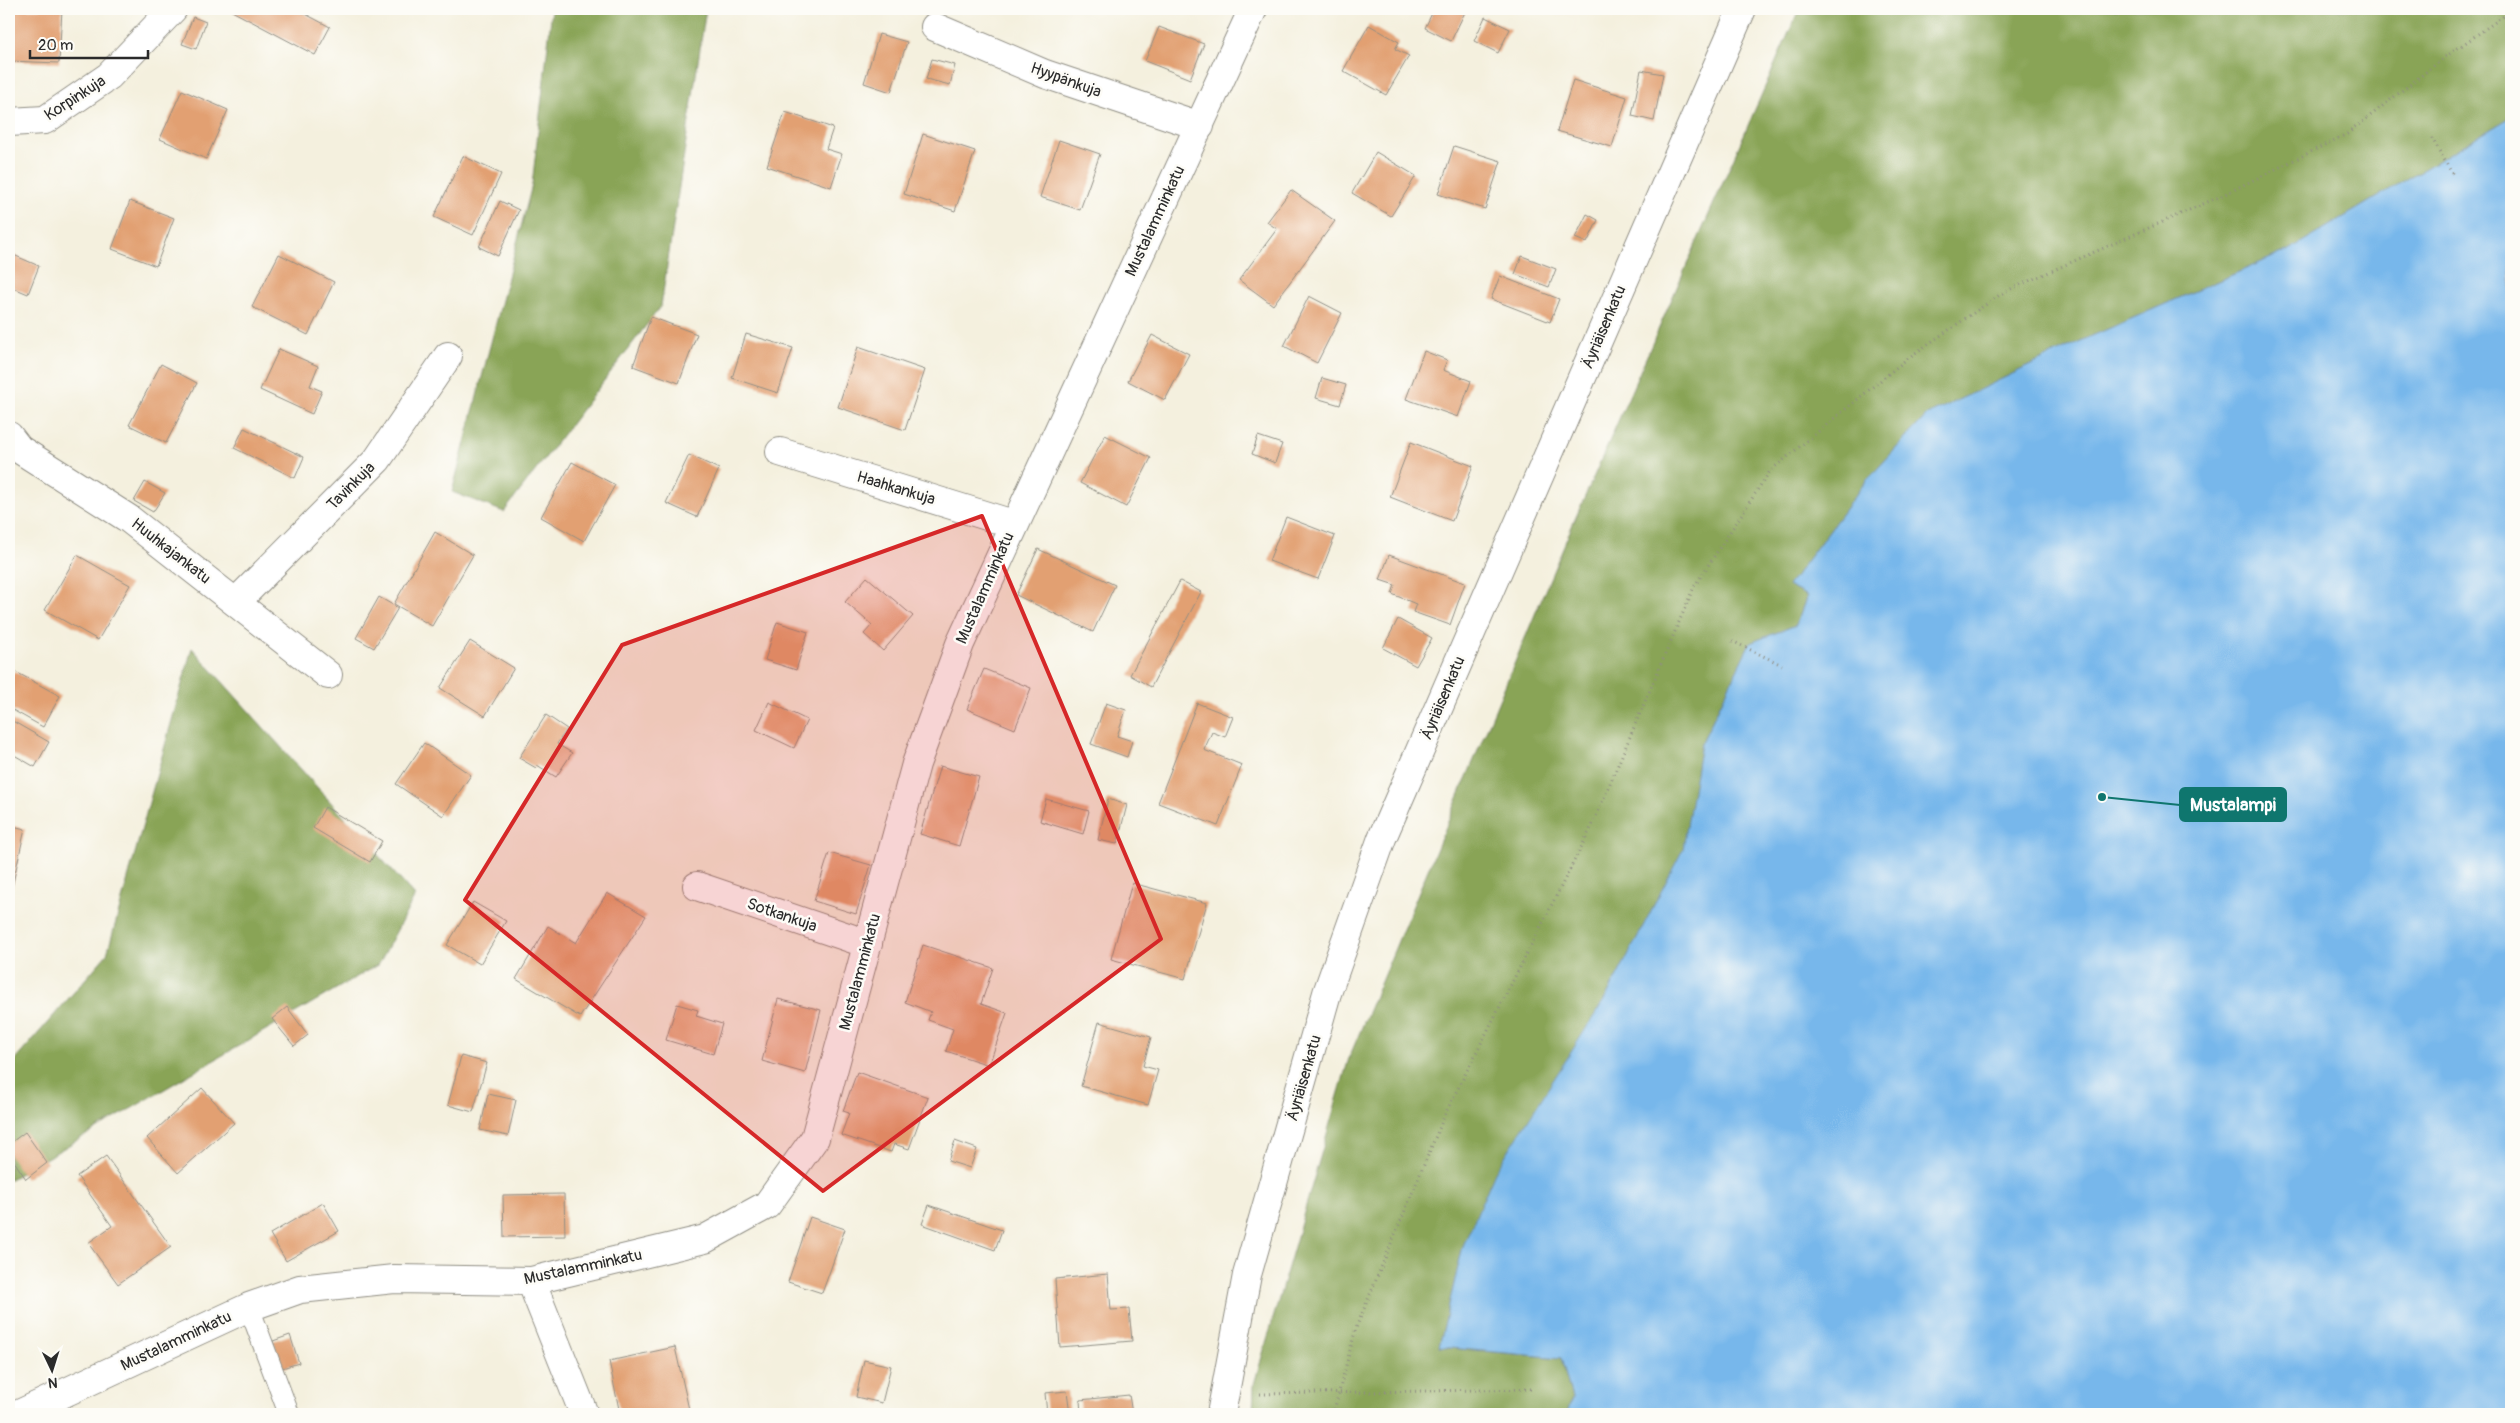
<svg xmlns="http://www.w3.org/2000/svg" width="2520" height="1423" viewBox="0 0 2520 1423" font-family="Pangolin,sans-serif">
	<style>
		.forest { fill: #89a456; stroke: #5a6840 }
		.water { fill: #77b7eb; stroke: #51718b }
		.building { fill: #e2a072 }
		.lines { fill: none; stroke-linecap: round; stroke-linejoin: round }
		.lane-casing { stroke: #908e84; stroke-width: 22 }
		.street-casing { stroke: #908e84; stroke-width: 30 }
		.path { stroke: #908e84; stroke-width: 3; stroke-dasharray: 1 4; stroke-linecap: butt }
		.lane { stroke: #fff; stroke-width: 20 }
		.street { stroke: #fff; stroke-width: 28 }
		.marked { fill: #d62828; fill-opacity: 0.2; stroke: #d62828; stroke-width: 4; stroke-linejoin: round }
		.labels { text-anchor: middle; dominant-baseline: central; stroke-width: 5; stroke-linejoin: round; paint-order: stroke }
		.street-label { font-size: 16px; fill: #2b2b2b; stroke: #fdfcf7 }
		.leader { fill: none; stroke: #0f766e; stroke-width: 2 }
		.callout-dot { fill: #0f766e; stroke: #fdfcf7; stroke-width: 2 }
		.callout { fill: #0f766e; stroke: #0f766e; stroke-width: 2 }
		.callout-label { font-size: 18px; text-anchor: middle; font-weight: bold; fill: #fff }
	</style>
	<rect width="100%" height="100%" fill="#fdfcf7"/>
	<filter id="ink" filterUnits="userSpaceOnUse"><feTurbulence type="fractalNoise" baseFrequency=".02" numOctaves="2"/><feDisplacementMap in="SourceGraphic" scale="10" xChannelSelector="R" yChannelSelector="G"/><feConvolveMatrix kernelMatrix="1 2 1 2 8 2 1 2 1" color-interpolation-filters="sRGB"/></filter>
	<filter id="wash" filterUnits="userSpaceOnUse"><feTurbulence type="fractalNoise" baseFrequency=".0096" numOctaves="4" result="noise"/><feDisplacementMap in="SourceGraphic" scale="20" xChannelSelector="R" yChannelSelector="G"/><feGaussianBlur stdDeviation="1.12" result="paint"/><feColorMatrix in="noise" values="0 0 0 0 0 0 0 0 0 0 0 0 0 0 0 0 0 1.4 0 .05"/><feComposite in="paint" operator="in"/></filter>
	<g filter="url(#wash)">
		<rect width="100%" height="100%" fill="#f4f0de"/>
		<g class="forest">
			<path d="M 552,9 L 706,9 L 661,306 L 504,512 L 452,492 L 532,185 Z"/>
			<path d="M 1827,9 L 2511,9 L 2511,117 L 2287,251 L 2085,339 L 1927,415 L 1866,481 L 1788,586 L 1807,596 L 1796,625 L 1750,643 L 1701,744 L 1684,849 L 1608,994 L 1463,1246 L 1439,1347 L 1561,1358 L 1572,1398 L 1567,1414 L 1253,1414 L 1254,1384 L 1349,1058 L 1572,526 L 1797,14 Z"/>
			<path d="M 192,648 L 415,896 L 379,964 L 9,1180 L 9,1067 L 107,954 Z"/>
		</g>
		<path class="water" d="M 2511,117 L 2511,1414 L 1567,1414 L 1572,1398 L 1561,1358 L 1439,1347 L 1463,1246 L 1495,1172 L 1608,994 L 1683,849 L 1701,744 L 1750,643 L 1796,625 L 1807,596 L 1788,586 L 1866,481 L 1927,415 L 2085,339 L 2287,251 Z"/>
		<g id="blocks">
			<g class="building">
				<path d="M 9,9 L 62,9 L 59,63 L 9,61 Z"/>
				<path d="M 231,9 L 296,9 L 330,27 L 315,55 L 230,10 Z"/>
				<path d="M 1434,9 L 1466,10 L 1451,41 L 1425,28 Z"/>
				<path d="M 193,17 L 206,22 L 196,49 L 182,44 Z"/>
				<path d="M 1485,17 L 1510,29 L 1498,53 L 1474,41 Z"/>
				<path d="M 1369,25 L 1399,42 L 1395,49 L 1409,56 L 1386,95 L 1343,71 Z"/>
				<path d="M 1159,27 L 1204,44 L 1190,79 L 1145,61 Z"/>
				<path d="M 879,34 L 907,42 L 891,92 L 864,83 Z"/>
				<path d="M 932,59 L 955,65 L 950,85 L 926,79 Z"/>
				<path d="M 1641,70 L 1663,74 L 1654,121 L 1632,116 Z"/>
				<path d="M 1573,80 L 1627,97 L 1612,147 L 1557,131 Z"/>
				<path d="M 182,90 L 228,110 L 206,159 L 160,139 Z"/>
				<path d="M 785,112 L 833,128 L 826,149 L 842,154 L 831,187 L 767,166 Z"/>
				<path d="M 923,134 L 975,151 L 955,211 L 904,194 Z"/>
				<path d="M 1059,140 L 1100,154 L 1080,210 L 1040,197 Z"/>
				<path d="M 1454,146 L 1501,161 L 1485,209 L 1438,194 Z"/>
				<path d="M 1376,152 L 1416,176 L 1391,216 L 1352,193 Z"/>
				<path d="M 463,156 L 501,174 L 473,235 L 434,217 Z"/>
				<path d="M 1291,190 L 1335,221 L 1273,305 L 1239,280 L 1277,229 L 1267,222 Z"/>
				<path d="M 130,201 L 174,218 L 156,266 L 112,249 Z"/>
				<path d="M 500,201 L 519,210 L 498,256 L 479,247 Z"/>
				<path d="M 1587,214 L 1598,220 L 1587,243 L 1575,238 Z"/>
				<path d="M 9,253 L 39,266 L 28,294 L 9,286 Z"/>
				<path d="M 279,254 L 334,282 L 308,335 L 252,307 Z"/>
				<path d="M 1522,256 L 1556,269 L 1549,287 L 1515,274 Z"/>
				<path d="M 1500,276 L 1559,299 L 1550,322 L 1491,299 Z"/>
				<path d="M 1309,296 L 1342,313 L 1317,363 L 1284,346 Z"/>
				<path d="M 651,317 L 697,334 L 679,383 L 633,366 Z"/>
				<path d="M 746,334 L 793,348 L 778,393 L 732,378 Z"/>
				<path d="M 1152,335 L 1189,354 L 1165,400 L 1128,381 Z"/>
				<path d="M 858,347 L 925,370 L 905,430 L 838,407 Z"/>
				<path d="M 279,349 L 318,366 L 310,386 L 322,391 L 312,414 L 260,390 Z"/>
				<path d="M 1424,351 L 1447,360 L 1443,370 L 1471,381 L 1458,417 L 1406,399 Z"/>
				<path d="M 161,364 L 197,383 L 166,443 L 129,425 Z"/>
				<path d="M 1322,378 L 1346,385 L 1340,405 L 1316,398 Z"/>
				<path d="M 244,428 L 304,457 L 295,478 L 234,448 Z"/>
				<path d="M 1105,435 L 1151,458 L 1126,507 L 1080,483 Z"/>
				<path d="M 1258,436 L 1282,444 L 1275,463 L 1252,454 Z"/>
				<path d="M 1411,442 L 1473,466 L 1452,521 L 1390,497 Z"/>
				<path d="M 689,455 L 719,469 L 697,517 L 666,503 Z"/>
				<path d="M 572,462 L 615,485 L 584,541 L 541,517 Z"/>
				<path d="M 145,482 L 165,493 L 153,512 L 134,501 Z"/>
				<path d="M 1286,517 L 1335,536 L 1318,579 L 1269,561 Z"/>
				<path d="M 435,532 L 473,555 L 432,626 L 394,604 Z"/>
				<path d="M 1038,549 L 1115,585 L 1093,632 L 1016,595 Z"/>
				<path d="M 77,555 L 130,585 L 98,640 L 45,610 Z"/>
				<path d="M 1389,555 L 1465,583 L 1450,625 L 1413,612 L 1416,604 L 1392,594 L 1395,585 L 1380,580 Z"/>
				<path d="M 867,577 L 913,616 L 883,651 L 864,634 L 872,625 L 845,602 Z"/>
				<path d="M 1180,581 L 1201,592 L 1151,687 L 1130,675 Z"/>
				<path d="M 379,597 L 398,608 L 374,648 L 356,638 Z"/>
				<path d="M 1398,619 L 1432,638 L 1416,666 L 1383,648 Z"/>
				<path d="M 777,622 L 808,632 L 796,670 L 765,660 Z"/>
				<path d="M 470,641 L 514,668 L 485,716 L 440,688 Z"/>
				<path d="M 984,669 L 1031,688 L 1015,729 L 967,709 Z"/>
				<path d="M 14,671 L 60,696 L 43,727 L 9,708 L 9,682 Z"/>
				<path d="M 769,702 L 807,720 L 794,748 L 756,730 Z"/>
				<path d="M 1106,703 L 1126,710 L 1117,736 L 1132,741 L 1127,757 L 1091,744 Z"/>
				<path d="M 1197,703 L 1233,717 L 1225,737 L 1212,732 L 1204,750 L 1242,765 L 1218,826 L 1158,803 Z"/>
				<path d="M 546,715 L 567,729 L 557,744 L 572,753 L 556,777 L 537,765 L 536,768 L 519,758 Z"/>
				<path d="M 9,719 L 49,742 L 35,767 L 9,752 Z"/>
				<path d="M 424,743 L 471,775 L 443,816 L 396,784 Z"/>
				<path d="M 940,766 L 979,777 L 959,846 L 920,834 Z"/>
				<path d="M 1046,799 L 1089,811 L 1083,834 L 1040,821 Z"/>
				<path d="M 1108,799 L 1127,805 L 1117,844 L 1098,840 Z"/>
				<path d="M 325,807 L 382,841 L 370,862 L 313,828 Z"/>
				<path d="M 9,825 L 25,829 L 11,892 L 9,892 Z"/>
				<path d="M 829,853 L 871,865 L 856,914 L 814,901 Z"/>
				<path d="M 1132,883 L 1207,903 L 1185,979 L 1111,959 Z"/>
				<path d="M 607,893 L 646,916 L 580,1017 L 516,979 L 548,926 L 576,943 Z"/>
				<path d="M 473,902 L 506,921 L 480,964 L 447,945 Z"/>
				<path d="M 923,945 L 993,968 L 981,1004 L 1007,1013 L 989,1065 L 946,1051 L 953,1029 L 928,1020 L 931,1012 L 905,1002 Z"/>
				<path d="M 778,999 L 821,1010 L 805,1073 L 762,1061 Z"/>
				<path d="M 677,1004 L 698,1010 L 696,1016 L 722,1024 L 713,1054 L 666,1040 Z"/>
				<path d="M 287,1007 L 308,1035 L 294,1046 L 272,1019 Z"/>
				<path d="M 1099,1022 L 1151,1037 L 1143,1066 L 1158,1070 L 1148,1105 L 1081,1086 Z"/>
				<path d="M 461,1056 L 487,1063 L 473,1112 L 448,1105 Z"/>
				<path d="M 857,1072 L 928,1097 L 909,1149 L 894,1144 L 891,1152 L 841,1135 L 849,1113 L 843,1111 Z"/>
				<path d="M 202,1088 L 234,1123 L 178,1173 L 147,1138 Z"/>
				<path d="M 488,1094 L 516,1100 L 508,1136 L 480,1130 Z"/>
				<path d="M 25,1132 L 47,1163 L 26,1179 L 9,1154 L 9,1144 Z"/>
				<path d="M 955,1141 L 977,1149 L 970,1168 L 948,1161 Z"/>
				<path d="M 106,1156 L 171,1247 L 118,1284 L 88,1243 L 112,1226 L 77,1176 Z"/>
				<path d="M 564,1194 L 565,1236 L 504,1237 L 503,1195 Z"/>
				<path d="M 323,1203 L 339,1231 L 286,1261 L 270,1234 Z"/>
				<path d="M 929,1205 L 1002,1230 L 995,1250 L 922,1224 Z"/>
				<path d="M 810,1217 L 845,1229 L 822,1293 L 788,1282 Z"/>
				<path d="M 1108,1274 L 1111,1310 L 1129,1309 L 1132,1341 L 1060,1347 L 1055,1279 Z"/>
				<path d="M 290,1335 L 299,1363 L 282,1368 L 273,1341 Z"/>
				<path d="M 675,1347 L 690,1414 L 620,1414 L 609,1361 Z"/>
				<path d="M 864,1360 L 891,1366 L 882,1403 L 856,1397 Z"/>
				<path d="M 1067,1391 L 1070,1414 L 1047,1414 L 1045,1393 Z"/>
				<path d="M 1129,1395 L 1132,1414 L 1081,1414 L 1080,1400 Z"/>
			</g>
		</g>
	</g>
	<g filter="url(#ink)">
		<use href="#blocks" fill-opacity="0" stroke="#908e84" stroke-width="1"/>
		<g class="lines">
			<g class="lane-casing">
				<path id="lane" d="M 249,1307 L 289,1414"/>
			</g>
			<g class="street-casing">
				<g id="street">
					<path d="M 935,27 L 1045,74 L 1200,126"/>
					<path d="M 9,122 L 45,120 L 109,76 L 173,9"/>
					<path d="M 9,436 L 19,449 L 129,519 L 328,675"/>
					<path d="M 780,452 L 1013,524"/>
					<path d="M 236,602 L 377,460 L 448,356"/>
					<path d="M 697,886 L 868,944"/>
					<path d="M 531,1281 L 584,1414"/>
					<path d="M 19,1414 L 249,1307 L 300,1289 L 394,1279 L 531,1281 L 705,1239 L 767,1205 L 815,1138 L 916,764 L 960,644 L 1253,9"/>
					<path d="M 1221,1414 L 1247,1275 L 1327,993 L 1382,838 L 1742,9"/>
				</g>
			</g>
			<g class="path">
				<path d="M 2432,138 L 2454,177"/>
				<path d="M 1732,641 L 1782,665"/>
				<path d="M 1260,1394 L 1532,1389"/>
				<path d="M 1333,1414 L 1356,1328 L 1446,1112 L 1591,828 L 1694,587 L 1770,471 L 1908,358 L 2004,292 L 2221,196 L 2347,134 L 2445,57 L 2511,11"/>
			</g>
			<use href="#lane" class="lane"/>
			<use href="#street" class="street"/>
		</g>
	</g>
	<path class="marked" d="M 982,516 L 1161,939 L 823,1191 L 465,900 L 622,645 Z"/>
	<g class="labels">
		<g class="street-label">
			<text transform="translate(1066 80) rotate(20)">Hyypänkuja</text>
			<text transform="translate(75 98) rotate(-33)">Korpinkuja</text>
			<text transform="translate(1155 221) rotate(-65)">Mustalamminkatu</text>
			<text transform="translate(1604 327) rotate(-67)">Äyriäisenkatu</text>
			<text transform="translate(351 486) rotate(-45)">Tavinkuja</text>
			<text transform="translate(896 488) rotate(17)">Haahkankuja</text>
			<text transform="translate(171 551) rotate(38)">Huuhkajankatu</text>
			<text transform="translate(985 588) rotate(-66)">Mustalamminkatu</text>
			<text transform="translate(1443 698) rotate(-67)">Äyriäisenkatu</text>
			<text transform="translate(782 915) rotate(19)">Sotkankuja</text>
			<text transform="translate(860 972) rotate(-75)">Mustalamminkatu</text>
			<text transform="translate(1304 1078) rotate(-74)">Äyriäisenkatu</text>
			<text transform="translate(583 1267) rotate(-12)">Mustalamminkatu</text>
			<text transform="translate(176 1341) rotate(-25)">Mustalamminkatu</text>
		</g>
	</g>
	<path class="leader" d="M2102 797L2180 805"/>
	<circle class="callout-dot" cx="2102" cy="797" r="5"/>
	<rect class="callout" x="2180" y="788" width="106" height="33" rx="5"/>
	<g class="callout-label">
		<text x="2233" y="811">Mustalampi</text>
	</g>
	<rect width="2520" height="1423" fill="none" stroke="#fdfcf7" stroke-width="30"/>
	<g transform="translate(52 1370) rotate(176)" stroke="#fdfcf7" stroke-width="4" paint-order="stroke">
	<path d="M0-4L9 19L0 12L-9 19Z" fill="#2b2b2b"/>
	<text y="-8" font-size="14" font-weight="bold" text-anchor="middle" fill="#2b2b2b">N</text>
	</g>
	<path d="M30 50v8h118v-8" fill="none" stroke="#2b2b2b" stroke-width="2.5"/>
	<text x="38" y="50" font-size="15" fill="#2b2b2b" stroke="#fdfcf7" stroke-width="4" paint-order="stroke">20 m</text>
</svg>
